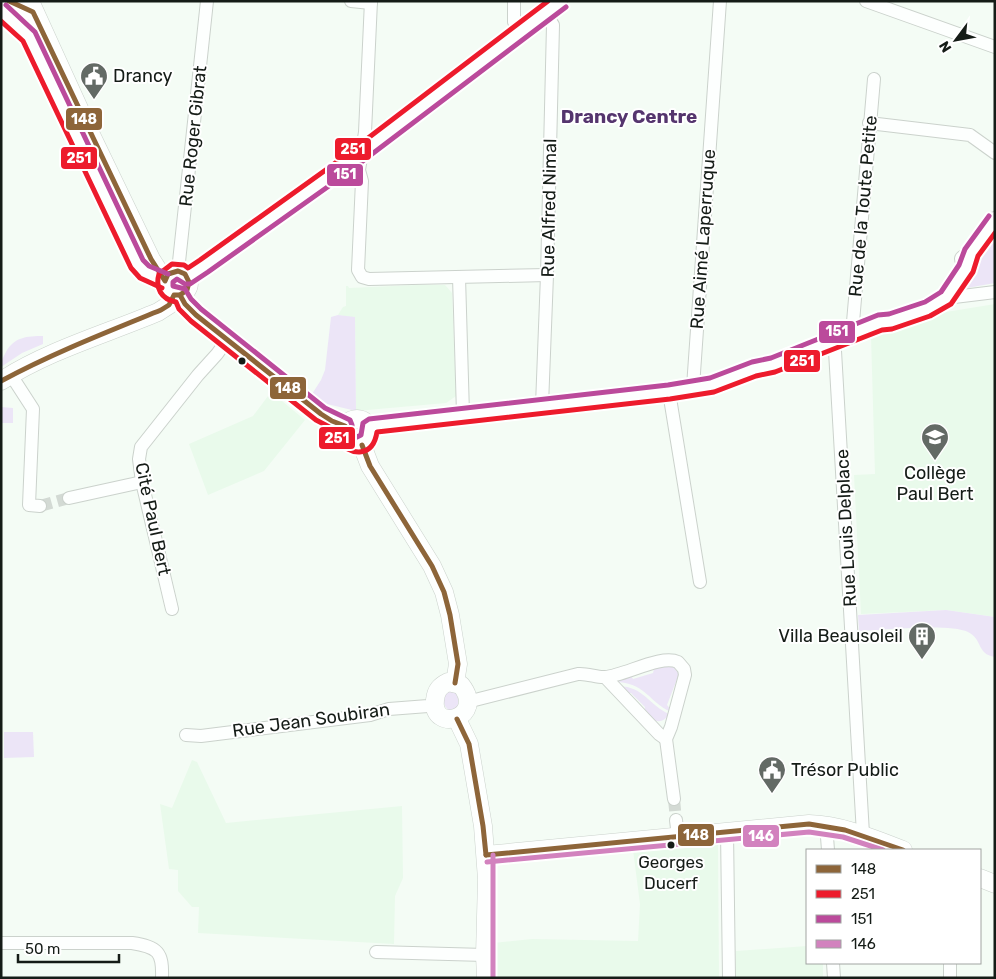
<svg xmlns="http://www.w3.org/2000/svg" width="996" height="979" viewBox="0 0 996 979" font-family="Rubik,sans-serif">
	<style>
		.built { fill: #e9faeb }
		.green { fill: #ece5f7 }
		.lines { fill: none; stroke-linecap: round; stroke-linejoin: round }
		.minor-tunnel { stroke: #d3dad4; stroke-width: 12; stroke-dasharray: 12 6; stroke-linecap: butt }
		.minor-casing { stroke: #cbd2cc; stroke-width: 14 }
		.tertiary-casing { stroke: #cbd2cc; stroke-width: 18 }
		.secondary-casing { stroke: #cbd2cc; stroke-width: 19 }
		.minor { stroke: #fdfffe; stroke-width: 12 }
		.tertiary { stroke: #fdfffe; stroke-width: 16 }
		.secondary { stroke: #fdfffe; stroke-width: 18 }
		.bus-1-casing { stroke: #fff; stroke-width: 9 }
		.bus-2-casing { stroke: #fff; stroke-width: 9 }
		.bus-3-casing { stroke: #fff; stroke-width: 9 }
		.bus-4-casing { stroke: #fff; stroke-width: 9 }
		.bus-1 { stroke: #8d6539; stroke-width: 5 }
		.bus-2 { stroke: #ed1b2c; stroke-width: 5 }
		.bus-3 { stroke: #bb4a9b; stroke-width: 5 }
		.bus-4 { stroke: #d282be; stroke-width: 5 }
		.bus-dot { fill: #151c17; stroke: #fff; stroke-width: 2 }
		.labels { text-anchor: middle; dominant-baseline: central; stroke-width: 4; stroke-linejoin: round; paint-order: stroke }
		.bus-label { font-size: 17px; fill: #151c17; stroke: #fff }
		.poi-label { font-size: 18px; fill: #151c17; stroke: #fff; text-anchor: start }
		.street-label { font-size: 18px; fill: #151c17; stroke: #fff }
		.neighbourhood-label { font-size: 19px; font-weight: bold; fill: #55356e; stroke: #fff }
		.line-badge { stroke: #fff; stroke-width: 2 }
		.badge-label { font-size: 14px; text-anchor: middle; font-weight: bold; fill: #fff }
	</style>
	<rect width="100%" height="100%" fill="#f4fcf5"/>
	<g class="built">
		<path d="M 416,285 L 445,285 L 452,293 L 456,396 L 446,403 L 356,411 L 355,318 L 338,315 L 343,307 L 346,306 L 346,286 L 348,286 L 349,288 Z"/>
		<path d="M 995,304 L 995,617 L 946,610 L 861,614 L 854,475 L 875,474 L 871,336 L 940,313 Z"/>
		<path d="M 271,392 L 305,420 L 264,471 L 208,495 L 189,444 L 253,416 Z"/>
		<path d="M 192,760 L 197,762 L 226,823 L 402,806 L 403,878 L 395,896 L 394,944 L 198,933 L 199,907 L 192,907 L 178,891 L 178,870 L 169,869 L 160,804 L 172,808 Z"/>
		<path d="M 713,841 L 718,845 L 719,978 L 495,978 L 493,943 L 532,939 L 638,941 L 640,904 L 633,850 Z"/>
		<path d="M 807,946 L 807,963 L 823,963 L 823,978 L 736,978 L 736,951 Z"/>
	</g>
	<g class="green">
		<path d="M 995,236 L 995,283 L 967,288 L 965,279 Z"/>
		<path d="M 338,315 L 355,317 L 356,411 L 323,403 L 312,394 L 321,380 L 325,370 L 331,317 Z"/>
		<path d="M 43,336 L 43,344 L 22,353 L 1,367 C 1,360 3,358 6,352 C 14,337 27,336 43,336 Z"/>
		<path d="M 1,407 L 13,408 L 13,423 L 1,423 Z"/>
		<path d="M 946,610 L 995,617 L 995,657 C 976,654 983,639 968,632 C 950,623 883,630 859,631 L 858,615 Z"/>
		<path d="M 665,665 L 673,666 L 679,674 L 667,705 L 672,711 L 671,712 C 649,702 647,685 619,682 L 620,678 L 630,674 L 633,679 L 653,673 L 654,669 Z"/>
		<path d="M 619,686 C 644,687 649,705 669,714 C 662,726 652,721 644,713 L 645,707 L 631,693 L 625,693 Z"/>
		<path d="M 455,690 C 458,697 460,702 456,709 L 450,711 C 442,706 443,699 446,691 Z"/>
		<path d="M 4,732 L 33,732 L 34,757 L 4,758 Z"/>
	</g>
	<g class="lines">
		<g class="minor-tunnel">
			<path d="M 40,506 L 69,498"/>
			<path d="M 674,799 L 676,820"/>
		</g>
		<g class="minor-casing">
			<g id="minor">
				<path d="M 351,1 L 371,3"/>
				<path d="M 371,1 L 365,132 L 359,170 L 362,181 L 358,270 L 362,277 L 369,279 L 547,275"/>
				<path d="M 514,1 L 514,22 L 520,32"/>
				<path d="M 866,1 L 995,47"/>
				<path d="M 869,123 L 970,135 L 995,153"/>
				<path d="M 178,271 L 207,1"/>
				<path d="M 188,277 L 338,170 L 561,1"/>
				<path d="M 459,277 L 463,414"/>
				<path d="M 946,298 L 995,292"/>
				<path d="M 856,332 L 853,322 L 874,79"/>
				<path d="M 832,341 L 835,351 L 863,834"/>
				<path d="M 11,375 L 33,409 L 29,505 L 40,506"/>
				<path d="M 693,387 L 720,1"/>
				<path d="M 669,392 L 700,582"/>
				<path d="M 542,405 L 547,275 L 553,25 L 545,13"/>
				<path d="M 69,498 L 142,482"/>
				<path d="M 172,609 L 142,482 L 139,459 L 141,447 L 198,375 L 217,354 L 227,340"/>
				<path d="M 605,677 L 659,734 L 666,739"/>
				<path d="M 467,702 L 578,674 C 587,673 598,678 605,677 C 624,676 661,654 678,662 L 684,669 L 685,675 L 671,727 L 666,739 L 674,799"/>
				<path d="M 186,735 L 201,736 L 370,715 L 389,709 L 428,706 L 435,703"/>
				<path d="M 676,820 L 678,837"/>
				<path d="M 826,824 L 828,850"/>
				<path d="M 727,832 L 729,978"/>
				<path d="M 1,943 L 132,943 C 158,947 163,952 162,978"/>
				<path d="M 376,952 L 485,955"/>
				<path d="M 833,963 L 834,978"/>
				<path d="M 950,978 L 950,963"/>
			</g>
		</g>
		<g class="tertiary-casing">
			<g id="tertiary">
				<path d="M 963,259 L 971,253 L 995,220"/>
				<path d="M 370,426 L 463,414 L 669,392 L 693,387 L 712,385 L 754,369 L 773,365 L 881,322 L 890,322 L 928,309 L 941,303 L 946,298 L 966,268 L 971,253"/>
			</g>
		</g>
		<g class="secondary-casing">
			<g id="secondary">
				<path d="M 8,1 L 33,12"/>
				<path d="M 30,1 L 92,137 L 151,259 L 165,281"/>
				<path d="M 1,11 L 29,36 L 137,264 L 144,272 L 165,281"/>
				<circle cx="177" cy="283" r="12"/>
				<path d="M 180,295 L 185,304 L 196,315 L 321,414 L 332,421 L 345,426"/>
				<path d="M 1,381 C 49,350 106,334 158,312 L 169,305 L 174,295"/>
				<circle cx="357" cy="432" r="13"/>
				<path d="M 362,445 L 370,466 L 432,566 L 444,592 L 450,615 L 458,664 L 455,683"/>
				<path d="M 448,682 L 461,685 C 487,718 431,734 435,700 C 436,690 440,686 448,682 Z"/>
				<path d="M 457,719 L 469,744 L 483,826 L 487,879 L 485,955 L 486,978"/>
				<path d="M 486,855 L 809,824 C 842,825 872,838 903,850"/>
				<path d="M 980,878 L 995,884"/>
			</g>
		</g>
		<use href="#minor" class="minor"/>
		<use href="#tertiary" class="tertiary"/>
		<use href="#secondary" class="secondary"/>
		<g class="bus-1-casing">
			<g id="bus-1">
				<path d="M 180,295 L 185,304 L 196,315 L 321,414 L 332,421 L 345,426"/>
				<path d="M 1,381 C 53,353 107,332 161,310 L 169,305 L 174,295 L 180,295 L 187,290 L 189,282 L 185,274 L 178,271 L 168,274 L 165,281 L 151,259 L 33,12 L 9,1"/>
				<path d="M 362,445 L 370,466 L 432,566 L 444,592 L 450,615 L 458,664 L 455,683"/>
				<path d="M 457,719 L 469,744 L 483,826 L 486,855"/>
				<path d="M 486,855 L 809,824 L 845,830 L 903,850"/>
			</g>
		</g>
		<g class="bus-2-casing">
			<g id="bus-2">
				<path d="M 548,1 L 334,164 L 200,260 L 188,268 L 184,265 L 172,264 L 159,274 C 155,288 161,299 176,302 L 179,309 L 191,321 L 316,420 L 337,431 L 337,440 C 352,457 373,457 377,432 L 670,399 L 714,392 L 756,376 L 775,372 L 882,330 L 892,329 L 930,316 L 951,304 L 973,272 L 978,256 L 995,233"/>
				<path d="M 1,21 L 23,41 L 131,268 L 140,278 L 162,288"/>
			</g>
		</g>
		<g class="bus-3-casing">
			<g id="bus-3">
				<path d="M 6,5 L 35,32 L 143,260 L 149,266 L 168,274"/>
				<path d="M 566,7 L 343,176 L 208,272 L 190,284 L 185,284 L 177,279 L 173,282 L 173,286 L 185,289 L 191,299 L 201,309 L 325,408 L 350,420 L 352,425 L 352,434 L 357,437 L 361,435 L 363,423 L 369,419 L 668,385 L 710,378 L 752,362 L 771,358 L 878,315 L 889,314 L 925,302 L 941,292 L 959,265 L 965,249 L 989,216"/>
			</g>
		</g>
		<g class="bus-4-casing">
			<g id="bus-4">
				<path d="M 487,862 L 809,832 L 843,837 L 883,850"/>
				<path d="M 493,978 L 493,855"/>
			</g>
		</g>
		<use href="#bus-1" class="bus-1"/>
		<use href="#bus-2" class="bus-2"/>
		<use href="#bus-3" class="bus-3"/>
		<use href="#bus-4" class="bus-4"/>
	</g>
	<defs>
		<g id="civic-pin" transform="scale(1.4375)"><path d="M0 17L-7.5 6A9.5 9.5 0 1 1 7.5 6Z" fill="#636a65" stroke="#fff"/><path d="M-.6-6.5H3V-4.5H.6V-3L4-1V1h2V6H-6V1h2V-1L-.6-3ZM-1.2 2.5V6h2.4V2.5Z" fill="#fff"/></g>
		<g id="school-pin" transform="scale(1.4375)"><path d="M0 17L-7.5 6A9.5 9.5 0 1 1 7.5 6Z" fill="#636a65" stroke="#fff"/><path d="M0-5L7-2L0 1L-7-2ZM-4 1L0 2.5L4 1V4Q0 6-4 4Z" fill="#fff"/></g>
		<g id="building-pin" transform="scale(1.4375)"><path d="M0 17L-7.5 6A9.5 9.5 0 1 1 7.5 6Z" fill="#636a65" stroke="#fff"/><path d="M-4-6H4V6H1V3H-1V6H-4ZM-2.5-4.3h1.7v1.8h-1.7ZM.8-4.3h1.7v1.8H.8ZM-2.5-1h1.7V.8h-1.7ZM.8-1h1.7V.8H.8Z" fill="#fff"/></g>
	</defs>
	<g fill-rule="evenodd">
		<use href="#civic-pin" x="94" y="76"/>
		<use href="#school-pin" x="935" y="437"/>
		<use href="#building-pin" x="922" y="636"/>
		<use href="#civic-pin" x="772" y="770"/>
	</g>
	<g class="bus-dot">
		<circle cx="242" cy="361" r="4.5"/>
		<circle cx="671" cy="845" r="4.5"/>
	</g>
	<g class="labels">
		<g class="bus-label">
			<text x="671" y="862">Georges<tspan x="671" dy="21">Ducerf</tspan></text>
		</g>
		<g class="poi-label">
			<text x="113" y="76">Drancy</text>
			<text x="935" y="473" text-anchor="middle">Collège<tspan x="935" dy="21">Paul Bert</tspan></text>
			<text x="903" y="636" text-anchor="end">Villa Beausoleil</text>
			<text x="791" y="770">Trésor Public</text>
		</g>
		<g class="street-label">
			<text transform="translate(193 136) rotate(-84)">Rue Roger Gibrat</text>
			<text transform="translate(863 206) rotate(-85)">Rue de la Toute Petite</text>
			<text transform="translate(549 208) rotate(-89)">Rue Alfred Nimal</text>
			<text transform="translate(703 239) rotate(-86)">Rue Aimé Laperruque</text>
			<text transform="translate(153 519) rotate(78)">Cité Paul Bert</text>
			<text transform="translate(846 528) rotate(-93)">Rue Louis Delplace</text>
			<text transform="translate(311 720) rotate(-8)">Rue Jean Soubiran</text>
		</g>
		<g class="neighbourhood-label">
			<text x="629" y="116">Drancy Centre</text>
		</g>
	</g>
	<g class="line-badge">
		<rect x="65" y="107" width="38" height="24" rx="5" fill="#8d6539"/>
		<rect x="334" y="137" width="38" height="24" rx="5" fill="#ed1b2c"/>
		<rect x="60" y="146" width="38" height="24" rx="5" fill="#ed1b2c"/>
		<rect x="326" y="163" width="38" height="24" rx="5" fill="#bb4a9b"/>
		<rect x="818" y="320" width="38" height="24" rx="5" fill="#bb4a9b"/>
		<rect x="783" y="349" width="38" height="24" rx="5" fill="#ed1b2c"/>
		<rect x="269" y="376" width="38" height="24" rx="5" fill="#8d6539"/>
		<rect x="318" y="426" width="38" height="24" rx="5" fill="#ed1b2c"/>
		<rect x="677" y="823" width="38" height="24" rx="5" fill="#8d6539"/>
		<rect x="742" y="824" width="38" height="24" rx="5" fill="#d282be"/>
	</g>
	<g class="badge-label">
		<text x="84" y="124">148</text>
		<text x="353" y="154">251</text>
		<text x="79" y="163">251</text>
		<text x="345" y="179">151</text>
		<text x="837" y="336">151</text>
		<text x="802" y="366">251</text>
		<text x="288" y="393">148</text>
		<text x="337" y="443">251</text>
		<text x="696" y="840">148</text>
		<text x="761" y="841">146</text>
	</g>
	<rect width="996" height="979" fill="none" stroke="#151c17" stroke-width="5"/>
	<rect x="806" y="849" width="175" height="115" fill="#ffffff" stroke="#a1a4a2"/>
	<rect x="816" y="865" width="25" height="8" fill="#8d6539" stroke="#a1a4a2"/>
	<text x="851" y="874" font-size="15" fill="#151c17">148</text>
	<rect x="816" y="890" width="25" height="8" fill="#ed1b2c" stroke="#a1a4a2"/>
	<text x="851" y="899" font-size="15" fill="#151c17">251</text>
	<rect x="816" y="915" width="25" height="8" fill="#bb4a9b" stroke="#a1a4a2"/>
	<text x="851" y="924" font-size="15" fill="#151c17">151</text>
	<rect x="816" y="940" width="25" height="8" fill="#d282be" stroke="#a1a4a2"/>
	<text x="851" y="949" font-size="15" fill="#151c17">146</text>
	<g transform="translate(956 40) rotate(238)" stroke="#ffffff" stroke-width="4" paint-order="stroke">
	<path d="M0-4L9 19L0 12L-9 19Z" fill="#151c17"/>
	<text y="-8" font-size="14" font-weight="bold" text-anchor="middle" fill="#151c17">N</text>
	</g>
	<path d="M18 954v8h101v-8" fill="none" stroke="#151c17" stroke-width="2.5"/>
	<text x="25" y="954" font-size="15" fill="#151c17" stroke="#ffffff" stroke-width="4" paint-order="stroke">50 m</text>
</svg>
